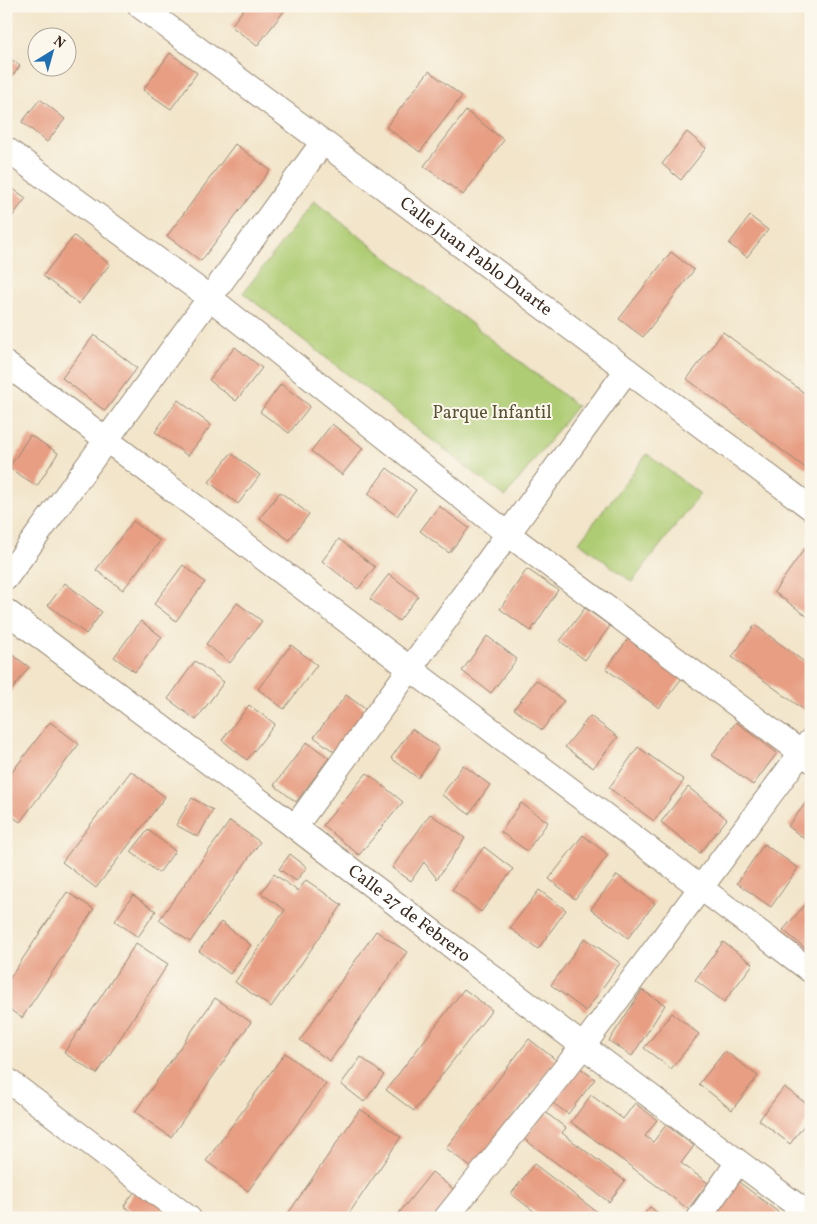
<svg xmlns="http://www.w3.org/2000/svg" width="817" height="1224" viewBox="0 0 817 1224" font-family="Vollkorn,serif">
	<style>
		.green { fill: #aecc73; stroke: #747b48 }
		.building { fill: #e79e83 }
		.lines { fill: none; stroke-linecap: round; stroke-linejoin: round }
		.minor-casing { stroke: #968874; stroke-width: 26 }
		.minor { stroke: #fff; stroke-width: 24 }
		.labels { text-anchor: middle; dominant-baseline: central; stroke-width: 4; stroke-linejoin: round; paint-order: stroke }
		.street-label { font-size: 18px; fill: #3b2a1e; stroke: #fbf7ec }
		.park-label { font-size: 18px; fill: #585233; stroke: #fbf7ec }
	</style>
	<rect width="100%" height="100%" fill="#fbf7ec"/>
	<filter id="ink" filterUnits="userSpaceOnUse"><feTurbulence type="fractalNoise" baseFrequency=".02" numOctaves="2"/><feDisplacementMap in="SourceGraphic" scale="10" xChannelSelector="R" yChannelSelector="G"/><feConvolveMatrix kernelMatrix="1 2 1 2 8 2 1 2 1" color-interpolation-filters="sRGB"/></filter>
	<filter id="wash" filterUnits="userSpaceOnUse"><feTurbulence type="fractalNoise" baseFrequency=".0096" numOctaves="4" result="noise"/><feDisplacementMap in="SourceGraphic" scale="20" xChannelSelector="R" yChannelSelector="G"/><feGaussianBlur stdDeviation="1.12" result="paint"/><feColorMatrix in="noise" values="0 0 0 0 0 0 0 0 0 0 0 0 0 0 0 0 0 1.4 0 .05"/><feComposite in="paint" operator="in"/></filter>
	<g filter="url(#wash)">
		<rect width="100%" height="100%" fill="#f2e5ca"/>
		<g class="green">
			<path d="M 314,201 L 577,406 L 505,497 L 243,293 Z"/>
			<path d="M 647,454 L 700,494 L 632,582 L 579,542 Z"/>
		</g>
		<g id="blocks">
			<g class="building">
				<path d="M 246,6 L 288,6 L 257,46 L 231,26 Z"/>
				<path d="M 170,53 L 197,73 L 171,109 L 143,90 Z"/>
				<path d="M 6,55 L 20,66 L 6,84 Z"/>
				<path d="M 429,71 L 462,96 L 420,152 L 386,127 Z"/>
				<path d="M 40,99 L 65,119 L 47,142 L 22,122 Z"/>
				<path d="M 466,111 L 504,140 L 463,195 L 424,166 Z"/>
				<path d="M 687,132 L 706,148 L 681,180 L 662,164 Z"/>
				<path d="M 235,144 L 270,170 L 201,261 L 167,236 Z"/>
				<path d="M 6,184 L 26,198 L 6,225 Z"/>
				<path d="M 750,216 L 768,230 L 747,257 L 729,244 Z"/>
				<path d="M 74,236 L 110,264 L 79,304 L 43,276 Z"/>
				<path d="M 671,252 L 694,270 L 643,337 L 619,319 Z"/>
				<path d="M 723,332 L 811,398 L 811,465 L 807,469 L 687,379 Z"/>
				<path d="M 94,335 L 137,368 L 105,411 L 62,378 Z"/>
				<path d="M 235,347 L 262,368 L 236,401 L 209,380 Z"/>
				<path d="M 281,384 L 310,406 L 289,433 L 260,412 Z"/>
				<path d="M 178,400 L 211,425 L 188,456 L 155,432 Z"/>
				<path d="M 332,424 L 363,448 L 342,475 L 311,451 Z"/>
				<path d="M 30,435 L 58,453 L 37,486 L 9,468 Z"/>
				<path d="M 231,453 L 260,475 L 238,504 L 209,482 Z"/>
				<path d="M 387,468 L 416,490 L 397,516 L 368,494 Z"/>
				<path d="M 280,492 L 309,514 L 289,540 L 260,518 Z"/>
				<path d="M 439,506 L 469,528 L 449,553 L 420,531 Z"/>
				<path d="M 133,521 L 160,541 L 123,590 L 96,570 Z"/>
				<path d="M 339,539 L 375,567 L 358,589 L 322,561 Z"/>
				<path d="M 805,548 L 811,552 L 811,619 L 774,592 Z"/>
				<path d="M 183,565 L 205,582 L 176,621 L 154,604 Z"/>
				<path d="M 527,569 L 558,590 L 531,631 L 500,609 Z"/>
				<path d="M 389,574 L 418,596 L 399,621 L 370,599 Z"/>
				<path d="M 65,583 L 102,612 L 86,634 L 48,605 Z"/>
				<path d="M 237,603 L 262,621 L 230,663 L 206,644 Z"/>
				<path d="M 585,608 L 610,626 L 585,660 L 560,641 Z"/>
				<path d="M 141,621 L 162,637 L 135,672 L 114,657 Z"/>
				<path d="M 755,625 L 811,667 L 811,715 L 732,657 Z"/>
				<path d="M 487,636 L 517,659 L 491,693 L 462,671 Z"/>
				<path d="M 629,638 L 682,678 L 659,708 L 606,669 Z"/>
				<path d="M 291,645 L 317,665 L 284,709 L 258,689 Z"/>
				<path d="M 6,650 L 29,667 L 6,698 Z"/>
				<path d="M 195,661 L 224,682 L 196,720 L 168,699 Z"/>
				<path d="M 536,680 L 564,701 L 542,730 L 514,709 Z"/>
				<path d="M 346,695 L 368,711 L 336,753 L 314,737 Z"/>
				<path d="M 249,705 L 275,724 L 247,760 L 222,740 Z"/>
				<path d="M 590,716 L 618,737 L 593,768 L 565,747 Z"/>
				<path d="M 50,722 L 79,744 L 20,822 L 6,812 L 6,780 Z"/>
				<path d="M 736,722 L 777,753 L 753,785 L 712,755 Z"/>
				<path d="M 412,729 L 439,748 L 418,778 L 391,758 Z"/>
				<path d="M 307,742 L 329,758 L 296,802 L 274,785 Z"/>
				<path d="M 638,747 L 684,780 L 654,821 L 609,788 Z"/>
				<path d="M 463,765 L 490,785 L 469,814 L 442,795 Z"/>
				<path d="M 131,771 L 165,797 L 96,888 L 62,862 Z"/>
				<path d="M 367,773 L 403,802 L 359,855 L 323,825 Z"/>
				<path d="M 688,787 L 727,819 L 700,853 L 661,822 Z"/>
				<path d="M 811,796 L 811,844 L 788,826 Z"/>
				<path d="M 192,798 L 213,810 L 198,837 L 176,825 Z"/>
				<path d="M 521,803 L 548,822 L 527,851 L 501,832 Z"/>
				<path d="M 430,814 L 465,838 L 437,879 L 424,862 L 411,881 L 392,868 Z"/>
				<path d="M 230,821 L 260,842 L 190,942 L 159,920 Z"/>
				<path d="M 148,830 L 175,851 L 159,873 L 131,852 Z"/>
				<path d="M 583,835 L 608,855 L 575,899 L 549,879 Z"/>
				<path d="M 764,844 L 798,868 L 771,907 L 737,883 Z"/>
				<path d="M 484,847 L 513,869 L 481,912 L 452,890 Z"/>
				<path d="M 290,854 L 307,867 L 296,881 L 279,869 Z"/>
				<path d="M 274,874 L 298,891 L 306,880 L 342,905 L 271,1007 L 235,982 L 285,910 L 261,893 Z"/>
				<path d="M 617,875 L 655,903 L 628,938 L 591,909 Z"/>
				<path d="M 539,890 L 566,910 L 538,949 L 510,928 Z"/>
				<path d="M 67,892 L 94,909 L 22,1018 L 6,1007 L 6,984 Z"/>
				<path d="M 133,895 L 156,911 L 138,937 L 115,921 Z"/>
				<path d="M 811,898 L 811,953 L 783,930 Z"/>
				<path d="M 221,922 L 251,945 L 230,974 L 199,951 Z"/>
				<path d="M 376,931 L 407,952 L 330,1061 L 300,1040 Z"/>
				<path d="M 585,938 L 620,963 L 586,1011 L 551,985 Z"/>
				<path d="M 723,942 L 753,964 L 724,1002 L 695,980 Z"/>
				<path d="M 136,943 L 168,964 L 97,1074 L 64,1053 Z"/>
				<path d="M 464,989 L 492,1010 L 414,1111 L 386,1090 Z"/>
				<path d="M 642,990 L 665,1005 L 632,1056 L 609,1041 Z"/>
				<path d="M 215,998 L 251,1022 L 171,1137 L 135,1112 Z"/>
				<path d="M 672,1013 L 699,1034 L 671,1069 L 644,1048 Z"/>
				<path d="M 529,1039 L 556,1060 L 473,1169 L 446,1148 Z"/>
				<path d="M 725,1051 L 758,1076 L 732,1110 L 699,1084 Z"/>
				<path d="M 285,1053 L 326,1084 L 248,1191 L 206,1161 Z"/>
				<path d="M 361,1057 L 384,1075 L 364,1102 L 341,1084 Z"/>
				<path d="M 580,1068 L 595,1079 L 568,1114 L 553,1103 Z"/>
				<path d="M 784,1087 L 811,1107 L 811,1116 L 790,1144 L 759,1120 Z"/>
				<path d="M 591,1095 L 623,1119 L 635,1103 L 657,1120 L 645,1136 L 653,1142 L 666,1125 L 694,1146 L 681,1163 L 708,1183 L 688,1209 L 571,1122 Z"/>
				<path d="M 360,1109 L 401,1137 L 346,1218 L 285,1218 Z"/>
				<path d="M 545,1112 L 566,1128 L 562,1133 L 625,1181 L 609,1202 L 524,1139 Z"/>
				<path d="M 534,1164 L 605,1218 L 543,1218 L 511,1194 Z"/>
				<path d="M 432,1172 L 462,1196 L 444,1218 L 395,1218 Z"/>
				<path d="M 735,1179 L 778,1212 L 774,1218 L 723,1218 L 712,1210 Z"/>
				<path d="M 138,1187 L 168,1210 L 162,1218 L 140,1218 L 124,1206 Z"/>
				<path d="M 650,1207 L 664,1218 L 641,1218 Z"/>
			</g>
		</g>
	</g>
	<g filter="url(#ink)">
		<use href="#blocks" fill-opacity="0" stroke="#968874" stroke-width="1"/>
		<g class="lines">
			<g class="minor-casing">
				<g id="minor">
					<path id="s1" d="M 140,6 L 323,142 L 811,508"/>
					<path d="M 6,149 L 210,298 L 508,534 L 811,760"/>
					<path d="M 6,364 L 811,971"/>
					<path d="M 6,578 L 323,142"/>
					<path id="s2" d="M 6,611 L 295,827 L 583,1046 L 811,1216"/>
					<path d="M 295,827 L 627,370"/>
					<path d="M 6,1079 L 189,1218"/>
					<path d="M 446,1218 L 583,1046 L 810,741"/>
					<path d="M 699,1218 L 738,1162"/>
				</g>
			</g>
			<use href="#minor" class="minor"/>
		</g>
	</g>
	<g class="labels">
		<g class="street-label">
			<text stroke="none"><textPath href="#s1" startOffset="419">Calle Juan Pablo Duarte</textPath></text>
			<text stroke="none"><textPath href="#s2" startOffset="504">Calle 27 de Febrero</textPath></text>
		</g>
		<g class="park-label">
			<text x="492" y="413">Parque Infantil</text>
		</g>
	</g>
	<rect width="817" height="1224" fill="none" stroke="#fbf7ec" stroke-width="25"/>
	<g transform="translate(52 52) rotate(37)"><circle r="24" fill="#fbf7ec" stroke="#aea59a"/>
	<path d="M0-4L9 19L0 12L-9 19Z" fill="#1f6fb2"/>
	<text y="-8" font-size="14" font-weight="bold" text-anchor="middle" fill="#3b2a1e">N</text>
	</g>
</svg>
